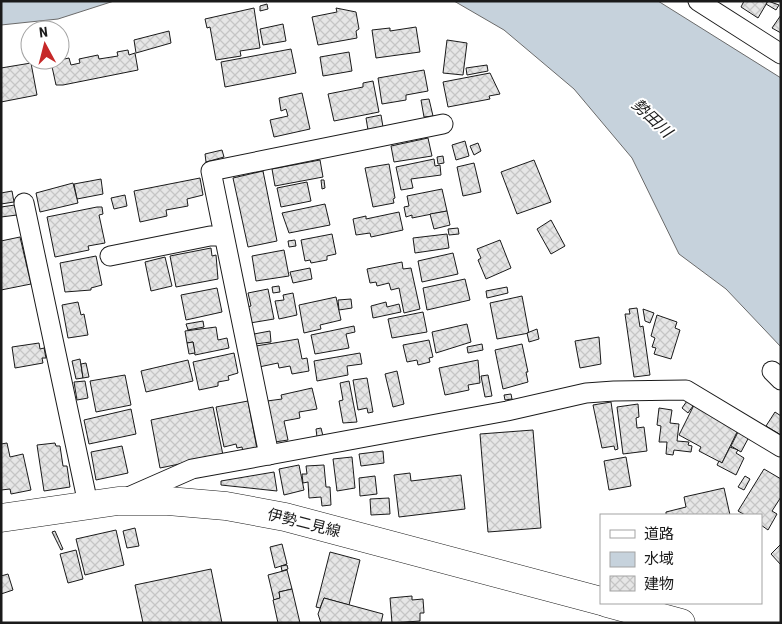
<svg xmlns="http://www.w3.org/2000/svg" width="782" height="624" viewBox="0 0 782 624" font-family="'Roboto Condensed','Noto Sans JP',sans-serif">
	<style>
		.water { fill: #c6d2dc; stroke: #6a6a6a }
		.building { fill: url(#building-cross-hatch); stroke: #1a1a1a }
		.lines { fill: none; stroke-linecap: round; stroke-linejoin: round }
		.minor-casing { stroke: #1a1a1a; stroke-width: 21 }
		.secondary-casing { stroke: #1a1a1a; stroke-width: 29 }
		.minor { stroke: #fff; stroke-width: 19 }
		.secondary { stroke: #fff; stroke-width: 28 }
		.labels { text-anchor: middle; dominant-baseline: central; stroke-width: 4; stroke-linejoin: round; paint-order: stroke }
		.street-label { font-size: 15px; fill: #1a1a1a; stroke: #fff }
		.water-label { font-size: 16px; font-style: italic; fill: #1a1a1a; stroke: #fff }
	</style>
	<defs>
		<pattern id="building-cross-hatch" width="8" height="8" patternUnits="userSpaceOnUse" patternTransform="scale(1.25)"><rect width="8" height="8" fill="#e6e6e6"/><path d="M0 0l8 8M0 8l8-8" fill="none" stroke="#c5c5c5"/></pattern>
	</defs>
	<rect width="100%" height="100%" fill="#fff"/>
	<g class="water">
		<path d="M 1,1 L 114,1 L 58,19 L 1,25 Z"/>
		<path d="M 454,1 L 658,1 L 781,78 L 781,347 L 726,289 L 679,254 L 632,158 L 574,89 L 504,30 Z"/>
	</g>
	<g class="building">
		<path d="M 744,1 L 768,1 L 758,18 L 741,7 Z"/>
		<path d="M 768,1 L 779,5 L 776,10 L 766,4 Z"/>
		<path d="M 267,4 L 268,9 L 260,11 L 260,6 Z"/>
		<path d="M 254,8 L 260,48 L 240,51 L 241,56 L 216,60 L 210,27 L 207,28 L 205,19 Z"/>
		<path d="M 336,8 L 356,12 L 359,29 L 356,31 L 357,38 L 318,45 L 312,17 L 337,12 Z"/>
		<path d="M 781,15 L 781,33 L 772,28 Z"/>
		<path d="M 283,24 L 286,41 L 263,45 L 260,29 Z"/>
		<path d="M 416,27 L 420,52 L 376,58 L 372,30 L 390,28 L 390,31 Z"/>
		<path d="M 169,31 L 171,43 L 136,53 L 134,40 Z"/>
		<path d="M 447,40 L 467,43 L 463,75 L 443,73 Z"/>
		<path d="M 291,49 L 296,73 L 225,87 L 221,62 Z"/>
		<path d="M 128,50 L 129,55 L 135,53 L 138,70 L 63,85 L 56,85 L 51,62 L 69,58 L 71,65 L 80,63 L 79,59 L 98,55 L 99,59 L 118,56 L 117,52 Z"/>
		<path d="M 349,52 L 352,71 L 323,76 L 320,57 Z"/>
		<path d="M 31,63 L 37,95 L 1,102 L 1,68 Z"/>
		<path d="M 487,65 L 488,71 L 467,75 L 466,68 Z"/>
		<path d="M 424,70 L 428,91 L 406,95 L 406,100 L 382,104 L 378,78 Z"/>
		<path d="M 490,73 L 500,94 L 489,96 L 490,99 L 448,107 L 443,82 Z"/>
		<path d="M 373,81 L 379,112 L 334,121 L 328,94 L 363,87 L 363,83 Z"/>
		<path d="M 302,93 L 310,129 L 274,137 L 270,120 L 288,116 L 286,109 L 281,111 L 279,98 Z"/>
		<path d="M 429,99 L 433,116 L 424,117 L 421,100 Z"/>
		<path d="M 381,115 L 383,127 L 368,130 L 366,118 Z"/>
		<path d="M 428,138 L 432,156 L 394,162 L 391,146 Z"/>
		<path d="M 465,141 L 469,156 L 456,160 L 452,145 Z"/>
		<path d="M 478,143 L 481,151 L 474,155 L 470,146 Z"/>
		<path d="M 222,150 L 224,157 L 206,162 L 205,154 Z"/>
		<path d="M 443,156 L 444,163 L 438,164 L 437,157 Z"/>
		<path d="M 434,159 L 435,166 L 440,165 L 441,175 L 411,179 L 413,188 L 401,190 L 396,167 Z"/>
		<path d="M 320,160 L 323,177 L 275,186 L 272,169 Z"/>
		<path d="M 534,160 L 551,202 L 517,214 L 501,172 Z"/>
		<path d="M 474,163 L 481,192 L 463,196 L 457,167 Z"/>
		<path d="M 389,164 L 395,198 L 393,199 L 394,203 L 373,207 L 365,168 Z"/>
		<path d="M 263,171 L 277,241 L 248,247 L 233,178 Z"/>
		<path d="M 200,178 L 203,195 L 187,199 L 188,206 L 166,210 L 167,216 L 140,222 L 134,191 Z"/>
		<path d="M 101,179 L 103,194 L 77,199 L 74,184 Z"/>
		<path d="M 321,180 L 324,180 L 325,188 L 322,189 Z"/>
		<path d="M 307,182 L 311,201 L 281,207 L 277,188 Z"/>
		<path d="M 73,183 L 78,203 L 40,212 L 36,193 Z"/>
		<path d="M 442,189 L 447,211 L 412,218 L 412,215 L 406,217 L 404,207 L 409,206 L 407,196 Z"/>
		<path d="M 12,191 L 14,202 L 1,204 L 1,193 Z"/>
		<path d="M 125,195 L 127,206 L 114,209 L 111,198 Z"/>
		<path d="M 325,204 L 330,225 L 289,233 L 282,213 Z"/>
		<path d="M 15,205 L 17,215 L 1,217 L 1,207 Z"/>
		<path d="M 97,207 L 102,207 L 103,214 L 99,215 L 105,243 L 88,246 L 89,250 L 55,257 L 47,217 Z"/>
		<path d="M 447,211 L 450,225 L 434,229 L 430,214 Z"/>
		<path d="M 399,212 L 403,230 L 371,237 L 370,233 L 356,235 L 353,219 L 366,216 L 366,219 Z"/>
		<path d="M 551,220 L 565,246 L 551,254 L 537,229 Z"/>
		<path d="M 458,228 L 459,234 L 449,235 L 448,229 Z"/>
		<path d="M 332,234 L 336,254 L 327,256 L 327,260 L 311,263 L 310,260 L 305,261 L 301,240 Z"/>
		<path d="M 447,234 L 449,248 L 415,253 L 413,238 Z"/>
		<path d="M 20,237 L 31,284 L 1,290 L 1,241 Z"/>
		<path d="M 295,240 L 296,246 L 289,247 L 288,241 Z"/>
		<path d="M 500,240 L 511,268 L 486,279 L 478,260 L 481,258 L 477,249 Z"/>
		<path d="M 211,248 L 212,256 L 216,255 L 218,279 L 176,287 L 170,256 Z"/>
		<path d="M 284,250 L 289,276 L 256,281 L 252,256 Z"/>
		<path d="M 453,253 L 458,274 L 422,282 L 418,261 Z"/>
		<path d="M 96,256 L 102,285 L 91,288 L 91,290 L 65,292 L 60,263 Z"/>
		<path d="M 165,257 L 172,286 L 151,291 L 145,262 Z"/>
		<path d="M 402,262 L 403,269 L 411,268 L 420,309 L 404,313 L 399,288 L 391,290 L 389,283 L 377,286 L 376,282 L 370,283 L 367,269 Z"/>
		<path d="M 310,268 L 312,279 L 293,283 L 290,272 Z"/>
		<path d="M 465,279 L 470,300 L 427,310 L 423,288 Z"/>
		<path d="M 279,286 L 280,292 L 273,293 L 272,287 Z"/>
		<path d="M 507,287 L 508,293 L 487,298 L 486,291 Z"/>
		<path d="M 217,288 L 222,312 L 186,320 L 181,295 Z"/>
		<path d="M 268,289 L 274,319 L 250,323 L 247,307 L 251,306 L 248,293 Z"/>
		<path d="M 293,293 L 297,315 L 279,319 L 275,301 L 284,300 L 283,295 Z"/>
		<path d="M 522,296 L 529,333 L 497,339 L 490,303 Z"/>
		<path d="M 336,297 L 341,320 L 320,325 L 321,329 L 304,333 L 299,305 Z"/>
		<path d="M 351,299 L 352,308 L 339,310 L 338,300 Z"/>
		<path d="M 78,302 L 81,315 L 84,314 L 88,335 L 68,338 L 62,305 Z"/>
		<path d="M 386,302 L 387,307 L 399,304 L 401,312 L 373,318 L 371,306 Z"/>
		<path d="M 637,308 L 640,327 L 643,326 L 650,375 L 634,377 L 625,314 L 630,314 L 629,309 Z"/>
		<path d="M 643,309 L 654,313 L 650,323 L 645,321 Z"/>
		<path d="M 423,312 L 427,332 L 392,338 L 388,319 Z"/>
		<path d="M 657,315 L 677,322 L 675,328 L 680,330 L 671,359 L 654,354 L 656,348 L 652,347 L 655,338 L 651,336 Z"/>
		<path d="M 203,321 L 204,327 L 188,330 L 186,324 Z"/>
		<path d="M 467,324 L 471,342 L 436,353 L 432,332 Z"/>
		<path d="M 354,326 L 355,332 L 346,334 L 349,348 L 315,354 L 311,335 Z"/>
		<path d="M 216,327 L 218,340 L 227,338 L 229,348 L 195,355 L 193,342 L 187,343 L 185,331 Z"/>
		<path d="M 537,329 L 539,339 L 529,342 L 527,333 Z"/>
		<path d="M 270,331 L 271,342 L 255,344 L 254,334 Z"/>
		<path d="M 599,337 L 601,364 L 580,368 L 575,341 Z"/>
		<path d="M 298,339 L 302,359 L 307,358 L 309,371 L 292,374 L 290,366 L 279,368 L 278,363 L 259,367 L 256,346 Z"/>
		<path d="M 429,340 L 433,357 L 429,358 L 430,362 L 418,365 L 417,360 L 407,362 L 403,345 Z"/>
		<path d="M 193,342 L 195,353 L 189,354 L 187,343 Z"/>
		<path d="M 39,343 L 40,349 L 44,348 L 46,358 L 42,358 L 43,363 L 15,368 L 12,347 Z"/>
		<path d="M 482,344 L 483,350 L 468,353 L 467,347 Z"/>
		<path d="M 522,344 L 528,372 L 526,372 L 528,382 L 503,389 L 495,350 Z"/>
		<path d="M 234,353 L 238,373 L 228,376 L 229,380 L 218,382 L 218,386 L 199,390 L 193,362 Z"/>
		<path d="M 360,353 L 362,364 L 347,366 L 348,375 L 317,381 L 314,361 Z"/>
		<path d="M 80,359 L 83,378 L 76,379 L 72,361 Z"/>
		<path d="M 188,360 L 193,381 L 146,392 L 141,371 Z"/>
		<path d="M 478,360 L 480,383 L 468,385 L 469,390 L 445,395 L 439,368 Z"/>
		<path d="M 86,363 L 89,377 L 83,378 L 81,364 Z"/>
		<path d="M 397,371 L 404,404 L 393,407 L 385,374 Z"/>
		<path d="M 125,375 L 131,405 L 96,412 L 90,381 Z"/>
		<path d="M 488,375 L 492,396 L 485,397 L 481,376 Z"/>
		<path d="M 367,378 L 373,412 L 368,413 L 367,408 L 358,410 L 353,380 Z"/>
		<path d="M 85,381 L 88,398 L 77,400 L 74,382 Z"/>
		<path d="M 349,381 L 357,422 L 343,423 L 339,401 L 343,400 L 340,383 Z"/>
		<path d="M 312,388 L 317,409 L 299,412 L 300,418 L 284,421 L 288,440 L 275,442 L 267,401 L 282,399 L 281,395 Z"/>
		<path d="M 511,394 L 512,399 L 505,400 L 504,395 Z"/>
		<path d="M 248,401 L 257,449 L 243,452 L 242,447 L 237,448 L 236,444 L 224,447 L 216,407 Z"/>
		<path d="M 687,401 L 693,406 L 688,413 L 682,408 Z"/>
		<path d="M 611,402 L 618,449 L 615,450 L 614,446 L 602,448 L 593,405 Z"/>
		<path d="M 638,404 L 639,417 L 636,418 L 637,428 L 644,427 L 647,451 L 623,454 L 617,407 Z"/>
		<path d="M 694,405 L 739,428 L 722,463 L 699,451 L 701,447 L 679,435 Z"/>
		<path d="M 213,407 L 223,455 L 160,468 L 151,420 Z"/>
		<path d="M 659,408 L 672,410 L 670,423 L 679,424 L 677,441 L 689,442 L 688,445 L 692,446 L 691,452 L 674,450 L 673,455 L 666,454 L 667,442 L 659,442 L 661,426 L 657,425 Z"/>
		<path d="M 131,409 L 136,434 L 89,444 L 84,420 Z"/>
		<path d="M 775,412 L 781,416 L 781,435 L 766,426 Z"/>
		<path d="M 321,428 L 323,436 L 317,437 L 316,429 Z"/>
		<path d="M 533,430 L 541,528 L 488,532 L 480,434 Z"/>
		<path d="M 738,432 L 749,437 L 741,452 L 731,446 Z"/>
		<path d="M 7,443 L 10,457 L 23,454 L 31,490 L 11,494 L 10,489 L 1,490 L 1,444 Z"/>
		<path d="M 55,443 L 56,446 L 60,446 L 63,466 L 67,466 L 70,487 L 44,491 L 37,445 Z"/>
		<path d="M 122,446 L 128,473 L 96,480 L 91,452 Z"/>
		<path d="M 730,447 L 738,450 L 736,453 L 744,458 L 736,475 L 717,465 L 719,461 L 722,463 Z"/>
		<path d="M 383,451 L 384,463 L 361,466 L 359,454 Z"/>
		<path d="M 352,457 L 355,488 L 337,491 L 333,459 Z"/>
		<path d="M 626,457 L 631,486 L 609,490 L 604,461 Z"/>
		<path d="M 299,465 L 304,490 L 284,495 L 279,469 Z"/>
		<path d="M 324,465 L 326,487 L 330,487 L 331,505 L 322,506 L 321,497 L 309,498 L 308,482 L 303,483 L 302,474 L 307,474 L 306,466 Z"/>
		<path d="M 764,469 L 781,479 L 781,497 L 772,511 L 777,514 L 768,530 L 761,525 L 761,515 L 745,515 L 738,511 Z"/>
		<path d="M 274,472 L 277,491 L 221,485 L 221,481 Z"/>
		<path d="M 410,473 L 411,481 L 461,475 L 465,509 L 399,517 L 394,475 Z"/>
		<path d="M 375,476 L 377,494 L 360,496 L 359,478 Z"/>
		<path d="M 745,476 L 750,479 L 744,490 L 738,487 Z"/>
		<path d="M 724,488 L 730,515 L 666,515 L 666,512 L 686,507 L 684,497 Z"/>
		<path d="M 389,498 L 390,514 L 371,515 L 370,499 Z"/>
		<path d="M 135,528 L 139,546 L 127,548 L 123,531 Z"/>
		<path d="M 116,530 L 124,565 L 85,575 L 76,539 Z"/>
		<path d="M 55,531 L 63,549 L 61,550 L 52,532 Z"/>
		<path d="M 282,544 L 287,564 L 275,568 L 270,547 Z"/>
		<path d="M 781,544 L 781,565 L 771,554 Z"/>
		<path d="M 76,550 L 83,579 L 68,583 L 60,554 Z"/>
		<path d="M 330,552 L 360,560 L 349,605 L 324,598 L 320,608 L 316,607 Z"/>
		<path d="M 287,565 L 288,569 L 282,571 L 281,566 Z"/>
		<path d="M 211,569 L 222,623 L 143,623 L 135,585 Z"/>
		<path d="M 287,570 L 292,589 L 279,592 L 280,598 L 274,600 L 268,575 Z"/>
		<path d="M 8,574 L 13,590 L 1,594 L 1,576 Z"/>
		<path d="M 292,589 L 300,623 L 278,623 L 273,600 L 280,598 L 279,592 Z"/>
		<path d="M 412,596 L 412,600 L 423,599 L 424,613 L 420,613 L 420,621 L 392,623 L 390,598 Z"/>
		<path d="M 324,598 L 383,614 L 381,623 L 321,623 L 318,614 Z"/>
	</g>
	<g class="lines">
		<g class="minor-casing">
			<g id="minor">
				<path d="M 698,1 L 781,54"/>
				<path d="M 24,203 L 88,504"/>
				<path d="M 110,256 L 210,236 L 223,236"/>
				<path d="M 772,371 L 781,380"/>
				<path d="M 269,455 L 211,171 L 443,124"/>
				<path d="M 126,498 L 192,469 L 507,411 L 586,393 L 614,391 L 686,390 L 781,447"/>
			</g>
		</g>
		<g class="secondary-casing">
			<g id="secondary">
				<path d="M 1,518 L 118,501 L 168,501 L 226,506 L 285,517 L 601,601"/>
				<path d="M 607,603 L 681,623"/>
			</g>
		</g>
		<use href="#minor" class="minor"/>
		<use href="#secondary" class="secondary"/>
	</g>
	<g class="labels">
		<g class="street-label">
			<text transform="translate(304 523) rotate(14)">伊勢二見線</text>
		</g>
		<g class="water-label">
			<text transform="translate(652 118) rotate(43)">勢田川</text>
		</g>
	</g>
	<rect width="782" height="624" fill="none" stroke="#1a1a1a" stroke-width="5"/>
	<rect x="600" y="514" width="162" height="90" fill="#ffffff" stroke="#a3a3a3"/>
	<rect x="610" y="530" width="25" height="8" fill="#ffffff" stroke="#a3a3a3"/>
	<text x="644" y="539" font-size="15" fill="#1a1a1a">道路</text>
	<rect x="610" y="552" width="25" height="15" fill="#c6d2dc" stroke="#a3a3a3"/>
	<text x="644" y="564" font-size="15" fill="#1a1a1a">水域</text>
	<rect x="610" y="576" width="25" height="15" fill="url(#building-cross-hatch)" stroke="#a3a3a3"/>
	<text x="644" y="589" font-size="15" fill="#1a1a1a">建物</text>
	<g transform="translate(45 45) rotate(353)"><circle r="24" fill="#ffffff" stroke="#a3a3a3"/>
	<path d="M0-4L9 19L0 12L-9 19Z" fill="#c62828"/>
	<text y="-8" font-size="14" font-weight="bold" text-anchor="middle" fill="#1a1a1a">N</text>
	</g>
</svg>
